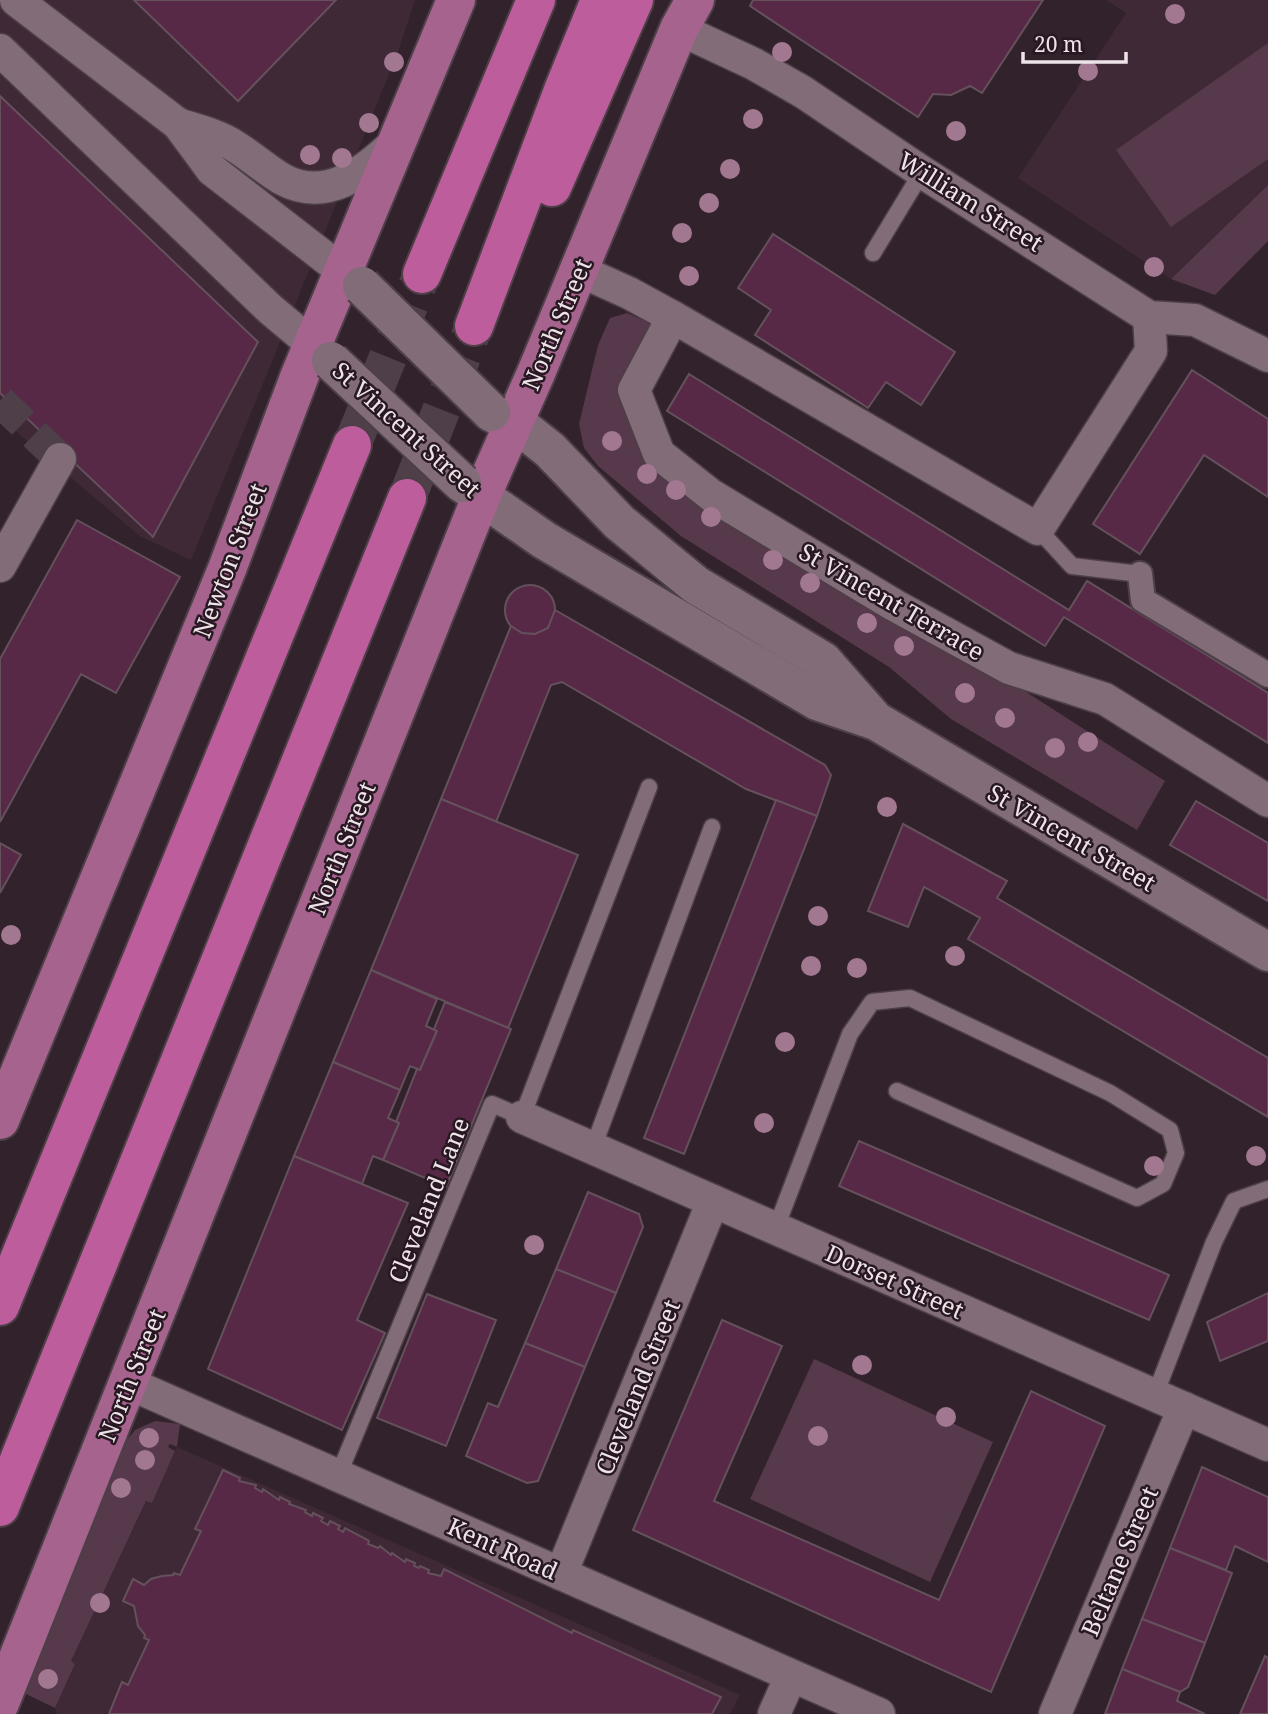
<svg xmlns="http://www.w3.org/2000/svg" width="1268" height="1714" viewBox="0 0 1268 1714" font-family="'Noto Serif',serif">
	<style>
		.built { fill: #3f2936 }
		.green { fill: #56394b }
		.building { fill: #572946; stroke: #64515c; stroke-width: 2 }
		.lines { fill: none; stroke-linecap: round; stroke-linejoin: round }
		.minor-tunnel { stroke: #4e3f48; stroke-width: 32; stroke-dasharray: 32 16; stroke-linecap: butt }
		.motorway-tunnel { stroke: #4e3f48; stroke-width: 38; stroke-dasharray: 38 19; stroke-linecap: butt }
		.service-casing { stroke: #4d3f47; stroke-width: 19 }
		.pedestrian-casing { stroke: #4d3f47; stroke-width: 28 }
		.minor-casing { stroke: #4d3f47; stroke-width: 35 }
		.tertiary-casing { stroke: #4d3f47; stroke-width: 42 }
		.primary-casing { stroke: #4d3f47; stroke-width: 42 }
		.motorway-casing { stroke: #4d3f47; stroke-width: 42 }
		.service { stroke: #816c78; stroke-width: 16 }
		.pedestrian { stroke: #816c78; stroke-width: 24 }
		.minor { stroke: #816c78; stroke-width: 32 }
		.tertiary { stroke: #816c78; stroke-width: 38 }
		.primary { stroke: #a5638d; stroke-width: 38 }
		.motorway { stroke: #bd5d9b; stroke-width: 38 }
		.tertiary-bridge-casing { stroke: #4d3f47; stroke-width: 42; stroke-linecap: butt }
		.tertiary-bridge { stroke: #816c78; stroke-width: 38 }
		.tree { fill: #a27891 }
		.labels { text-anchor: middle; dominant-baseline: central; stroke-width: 5; stroke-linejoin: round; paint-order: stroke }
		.street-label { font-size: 24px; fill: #eee3e9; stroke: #281822 }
	</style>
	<rect width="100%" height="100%" fill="#32222c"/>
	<g class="built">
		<path d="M 0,0 L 415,0 L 398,52 L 191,560 L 140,536 L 0,418 Z"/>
		<path d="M 1106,0 L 1268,0 L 1268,185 L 1171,279 L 1018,178 L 1126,13 Z"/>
		<path d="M 177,1447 L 740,1695 L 730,1714 L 57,1714 L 55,1708 L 75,1664 L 70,1661 L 147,1500 L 152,1502 Z"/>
	</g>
	<g class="green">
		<path d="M 1268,43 L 1268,159 L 1171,227 L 1116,150 Z"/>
		<path d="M 1268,185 L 1268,241 L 1215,295 L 1171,279 Z"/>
		<path d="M 627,313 L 652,324 L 641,441 L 984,671 L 1020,688 L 1165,781 L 1137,830 L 951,719 L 889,667 L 681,536 L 598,466 L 584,448 L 579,424 L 598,345 L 610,318 Z"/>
		<path d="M 814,1359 L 993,1442 L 930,1582 L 750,1499 Z"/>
		<path d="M 155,1421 L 180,1424 L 177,1447 L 170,1444 L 168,1447 L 175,1451 L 152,1503 L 146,1501 L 71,1661 L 75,1664 L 55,1708 L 24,1693 L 122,1446 L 135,1430 Z"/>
	</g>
	<g class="building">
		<path d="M 134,0 L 336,0 L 238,101 Z"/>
		<path d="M 753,0 L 1043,0 L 982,93 L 970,86 L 951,95 L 933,94 L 918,117 L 750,6 Z"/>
		<path d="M 0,96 L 258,342 L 153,537 L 0,393 Z"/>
		<path d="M 773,234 L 955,352 L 921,405 L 886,382 L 868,408 L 755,335 L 771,310 L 738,288 Z"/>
		<path d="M 1192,370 L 1268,419 L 1268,497 L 1204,455 L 1140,554 L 1093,524 Z"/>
		<path d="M 689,374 L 1069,610 L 1087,581 L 1268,693 L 1268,743 L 1064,617 L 1045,646 L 667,411 Z"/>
		<path d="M 77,520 L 180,577 L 116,693 L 81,674 L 0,822 L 0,659 Z"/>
		<circle cx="530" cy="610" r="25"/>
		<path d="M 555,610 L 825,765 L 831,775 L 817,816 L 746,789 L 562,682 L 551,685 L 496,822 L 441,799 L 511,626 L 522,633 L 535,634 L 548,628 Z"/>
		<path d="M 441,799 L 578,855 L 508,1028 L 371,970 Z"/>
		<path d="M 776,800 L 817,816 L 684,1154 L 644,1138 Z"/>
		<path d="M 1196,801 L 1268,843 L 1268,901 L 1170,845 Z"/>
		<path d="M 903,824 L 1007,881 L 997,898 L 1268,1058 L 1268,1117 L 968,939 L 980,918 L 924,887 L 908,927 L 868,911 Z"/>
		<path d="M 0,843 L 21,855 L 0,893 Z"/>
		<path d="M 371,970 L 437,999 L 426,1026 L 437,1031 L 420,1070 L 410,1066 L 400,1090 L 333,1062 Z"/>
		<path d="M 445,1002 L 511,1029 L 446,1187 L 383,1160 L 399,1123 L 396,1122 L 417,1069 L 420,1070 L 437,1031 L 434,1029 Z"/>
		<path d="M 333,1062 L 400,1090 L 388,1118 L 399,1123 L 383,1160 L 373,1156 L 362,1184 L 294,1156 Z"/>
		<path d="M 859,1141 L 1169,1275 L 1149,1320 L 839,1186 Z"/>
		<path d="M 294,1156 L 408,1203 L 357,1320 L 385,1333 L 342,1430 L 208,1369 Z"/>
		<path d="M 588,1192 L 639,1214 L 643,1227 L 616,1293 L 556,1269 Z"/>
		<path d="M 556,1269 L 616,1293 L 585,1367 L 525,1343 Z"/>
		<path d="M 1268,1293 L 1268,1341 L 1220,1361 L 1207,1322 Z"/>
		<path d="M 427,1294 L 496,1320 L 446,1446 L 377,1418 Z"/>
		<path d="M 722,1320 L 782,1346 L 714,1501 L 939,1600 L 1031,1391 L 1105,1426 L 991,1692 L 633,1530 Z"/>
		<path d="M 525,1343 L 585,1367 L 538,1481 L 527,1483 L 466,1456 L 488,1403 L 498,1407 Z"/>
		<path d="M 1202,1467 L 1268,1497 L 1268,1562 L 1235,1546 L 1226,1570 L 1170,1548 Z"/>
		<path d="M 223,1470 L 240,1478 L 239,1481 L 256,1485 L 255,1488 L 262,1492 L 263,1489 L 279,1500 L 280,1497 L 290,1502 L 289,1504 L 306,1510 L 305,1512 L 312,1516 L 313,1513 L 323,1518 L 321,1521 L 328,1525 L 330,1521 L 340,1526 L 338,1529 L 343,1532 L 345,1528 L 364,1538 L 369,1541 L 368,1544 L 378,1548 L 380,1546 L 391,1555 L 392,1553 L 405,1562 L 406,1559 L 415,1563 L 414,1566 L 419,1568 L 420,1566 L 429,1570 L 428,1573 L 441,1576 L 444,1569 L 572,1633 L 573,1630 L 721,1697 L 712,1714 L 109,1714 L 122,1682 L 128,1685 L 149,1640 L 144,1638 L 145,1635 L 138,1626 L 134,1606 L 123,1601 L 133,1579 L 144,1585 L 151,1579 L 162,1576 L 173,1575 L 174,1573 L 180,1575 L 201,1531 L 195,1529 Z"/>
		<path d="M 1170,1548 L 1232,1573 L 1205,1643 L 1142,1619 Z"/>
		<path d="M 1142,1619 L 1205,1643 L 1188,1687 L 1180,1692 L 1122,1669 Z"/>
		<path d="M 1265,1656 L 1268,1658 L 1268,1714 L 1240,1714 Z"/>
		<path d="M 1122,1669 L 1180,1692 L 1177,1701 L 1205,1714 L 1105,1714 Z"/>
	</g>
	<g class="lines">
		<path class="minor-tunnel" d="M 0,401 L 60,459"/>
		<g class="motorway-tunnel">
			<path d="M 352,445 L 422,274"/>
			<path d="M 407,498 L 474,326"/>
		</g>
		<g class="service-casing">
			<g id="service">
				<path d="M 873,253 L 922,172"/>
				<path d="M 1038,529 L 1072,566 L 1140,574"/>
				<path d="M 593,1148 L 712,827"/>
				<path d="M 776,1228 L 850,1034 L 872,1002 L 910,998 L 1110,1093 L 1170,1130 L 1176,1153 L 1163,1184 L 1137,1198 L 897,1091"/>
				<path d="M 1155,1395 L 1214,1242 L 1234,1201 L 1268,1189"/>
				<path d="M 338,1476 L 492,1104 L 522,1117 L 649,787"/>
			</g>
		</g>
		<g class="pedestrian-casing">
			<path id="pedestrian" d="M 1140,574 L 1143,600 L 1268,675"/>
		</g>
		<g class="minor-casing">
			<g id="minor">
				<path d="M 16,0 L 178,124 L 212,170 L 345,273"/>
				<path d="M 679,29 L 754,64 L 803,92 L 922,172 L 1149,317 L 1195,320 L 1268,356"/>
				<path d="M 0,50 L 270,309 L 313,345"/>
				<path d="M 178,124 C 196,130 218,135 233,145 C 250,155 265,169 282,179 C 326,203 363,173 395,143"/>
				<path d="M 578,270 L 629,293 L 673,317 L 1038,529 L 1151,351 L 1149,317"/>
				<path d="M 673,317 L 634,390 L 659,454 L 711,495 L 894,605 L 1009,668 L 1105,699 L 1268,801"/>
				<path d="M 0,566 L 60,459"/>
				<path d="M 522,1117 L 1268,1445"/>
				<path d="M 128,1383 L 879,1714"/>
				<path d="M 561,1574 L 713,1201"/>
				<path d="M 774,1714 L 791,1676"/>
				<path d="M 1055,1714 L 1184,1408"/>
			</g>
		</g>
		<g class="tertiary-casing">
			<g id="tertiary">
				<path d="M 491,412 L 526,431 L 550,450 L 619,522 L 696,585 L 823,661 L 874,719"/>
				<path d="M 462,483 L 544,540 L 817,701 L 876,721 L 1268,952"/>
			</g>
		</g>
		<g class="primary-casing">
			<g id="primary">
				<path d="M 0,1120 L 227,569 L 300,375 L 456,0"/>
				<path d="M 0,1703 L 481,497 L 536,373 L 679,29 L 695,0"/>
			</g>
		</g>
		<g class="motorway-casing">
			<g id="motorway">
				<path d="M 552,187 L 634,0"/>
				<path d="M 422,274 L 536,0"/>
				<path d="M 474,326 L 564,88 L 600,0"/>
				<path d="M 0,1306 L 352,445"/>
				<path d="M 0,1507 L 407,498"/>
			</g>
		</g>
		<use href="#service" class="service"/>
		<use href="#pedestrian" class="pedestrian"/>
		<use href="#minor" class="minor"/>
		<use href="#tertiary" class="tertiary"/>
		<use href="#primary" class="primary"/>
		<use href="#motorway" class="motorway"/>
		<g class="tertiary-bridge-casing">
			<g id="tertiary-bridge">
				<path d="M 362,286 L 491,412"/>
				<path d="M 331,361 L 462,483"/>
			</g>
		</g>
		<use href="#tertiary-bridge" class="tertiary-bridge"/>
	</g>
	<g class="tree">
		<circle cx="1175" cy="14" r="10"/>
		<circle cx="782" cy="52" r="10"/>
		<circle cx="394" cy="62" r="10"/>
		<circle cx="1088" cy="71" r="10"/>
		<circle cx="753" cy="119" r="10"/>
		<circle cx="369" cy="123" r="10"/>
		<circle cx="956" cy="131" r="10"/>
		<circle cx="310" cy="155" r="10"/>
		<circle cx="342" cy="158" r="10"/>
		<circle cx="730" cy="169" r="10"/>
		<circle cx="709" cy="203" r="10"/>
		<circle cx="682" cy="233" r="10"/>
		<circle cx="1154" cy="267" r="10"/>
		<circle cx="689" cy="276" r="10"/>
		<circle cx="612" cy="441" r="10"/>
		<circle cx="647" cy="474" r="10"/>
		<circle cx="676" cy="490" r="10"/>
		<circle cx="711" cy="517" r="10"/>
		<circle cx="773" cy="560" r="10"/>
		<circle cx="810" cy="583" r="10"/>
		<circle cx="867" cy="623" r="10"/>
		<circle cx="904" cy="646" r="10"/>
		<circle cx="965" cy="693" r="10"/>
		<circle cx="1005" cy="718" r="10"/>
		<circle cx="1088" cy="742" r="10"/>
		<circle cx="1055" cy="748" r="10"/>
		<circle cx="887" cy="807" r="10"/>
		<circle cx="818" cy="916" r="10"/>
		<circle cx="11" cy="935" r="10"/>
		<circle cx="955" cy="956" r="10"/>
		<circle cx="811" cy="966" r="10"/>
		<circle cx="857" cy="968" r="10"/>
		<circle cx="785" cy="1042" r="10"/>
		<circle cx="764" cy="1123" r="10"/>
		<circle cx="1256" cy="1156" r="10"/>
		<circle cx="1154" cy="1166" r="10"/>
		<circle cx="534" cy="1245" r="10"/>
		<circle cx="862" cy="1365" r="10"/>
		<circle cx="946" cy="1417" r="10"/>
		<circle cx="818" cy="1436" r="10"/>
		<circle cx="149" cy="1438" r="10"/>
		<circle cx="145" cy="1460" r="10"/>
		<circle cx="121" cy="1488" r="10"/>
		<circle cx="100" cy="1603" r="10"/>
		<circle cx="48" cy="1679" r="10"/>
	</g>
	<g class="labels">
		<g class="street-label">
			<text transform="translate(971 201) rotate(32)">William Street</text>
			<text transform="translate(556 324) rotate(-67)">North Street</text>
			<text transform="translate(407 429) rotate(42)">St Vincent Street</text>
			<text transform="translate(229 560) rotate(-69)">Newton Street</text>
			<text transform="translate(892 601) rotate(30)">St Vincent Terrace</text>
			<text transform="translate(1072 837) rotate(30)">St Vincent Street</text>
			<text transform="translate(341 848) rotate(-68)">North Street</text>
			<text transform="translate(428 1200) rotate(-68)">Cleveland Lane</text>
			<text transform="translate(895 1281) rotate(24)">Dorset Street</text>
			<text transform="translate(131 1375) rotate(-68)">North Street</text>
			<text transform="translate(637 1387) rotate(-68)">Cleveland Street</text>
			<text transform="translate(503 1548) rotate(24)">Kent Road</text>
			<text transform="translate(1119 1561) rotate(-67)">Beltane Street</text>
		</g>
	</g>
	<path d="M1023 52v10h103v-10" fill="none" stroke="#eee3e9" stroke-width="3.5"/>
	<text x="1034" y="52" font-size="21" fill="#eee3e9" stroke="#281822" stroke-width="5" paint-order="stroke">20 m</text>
</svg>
